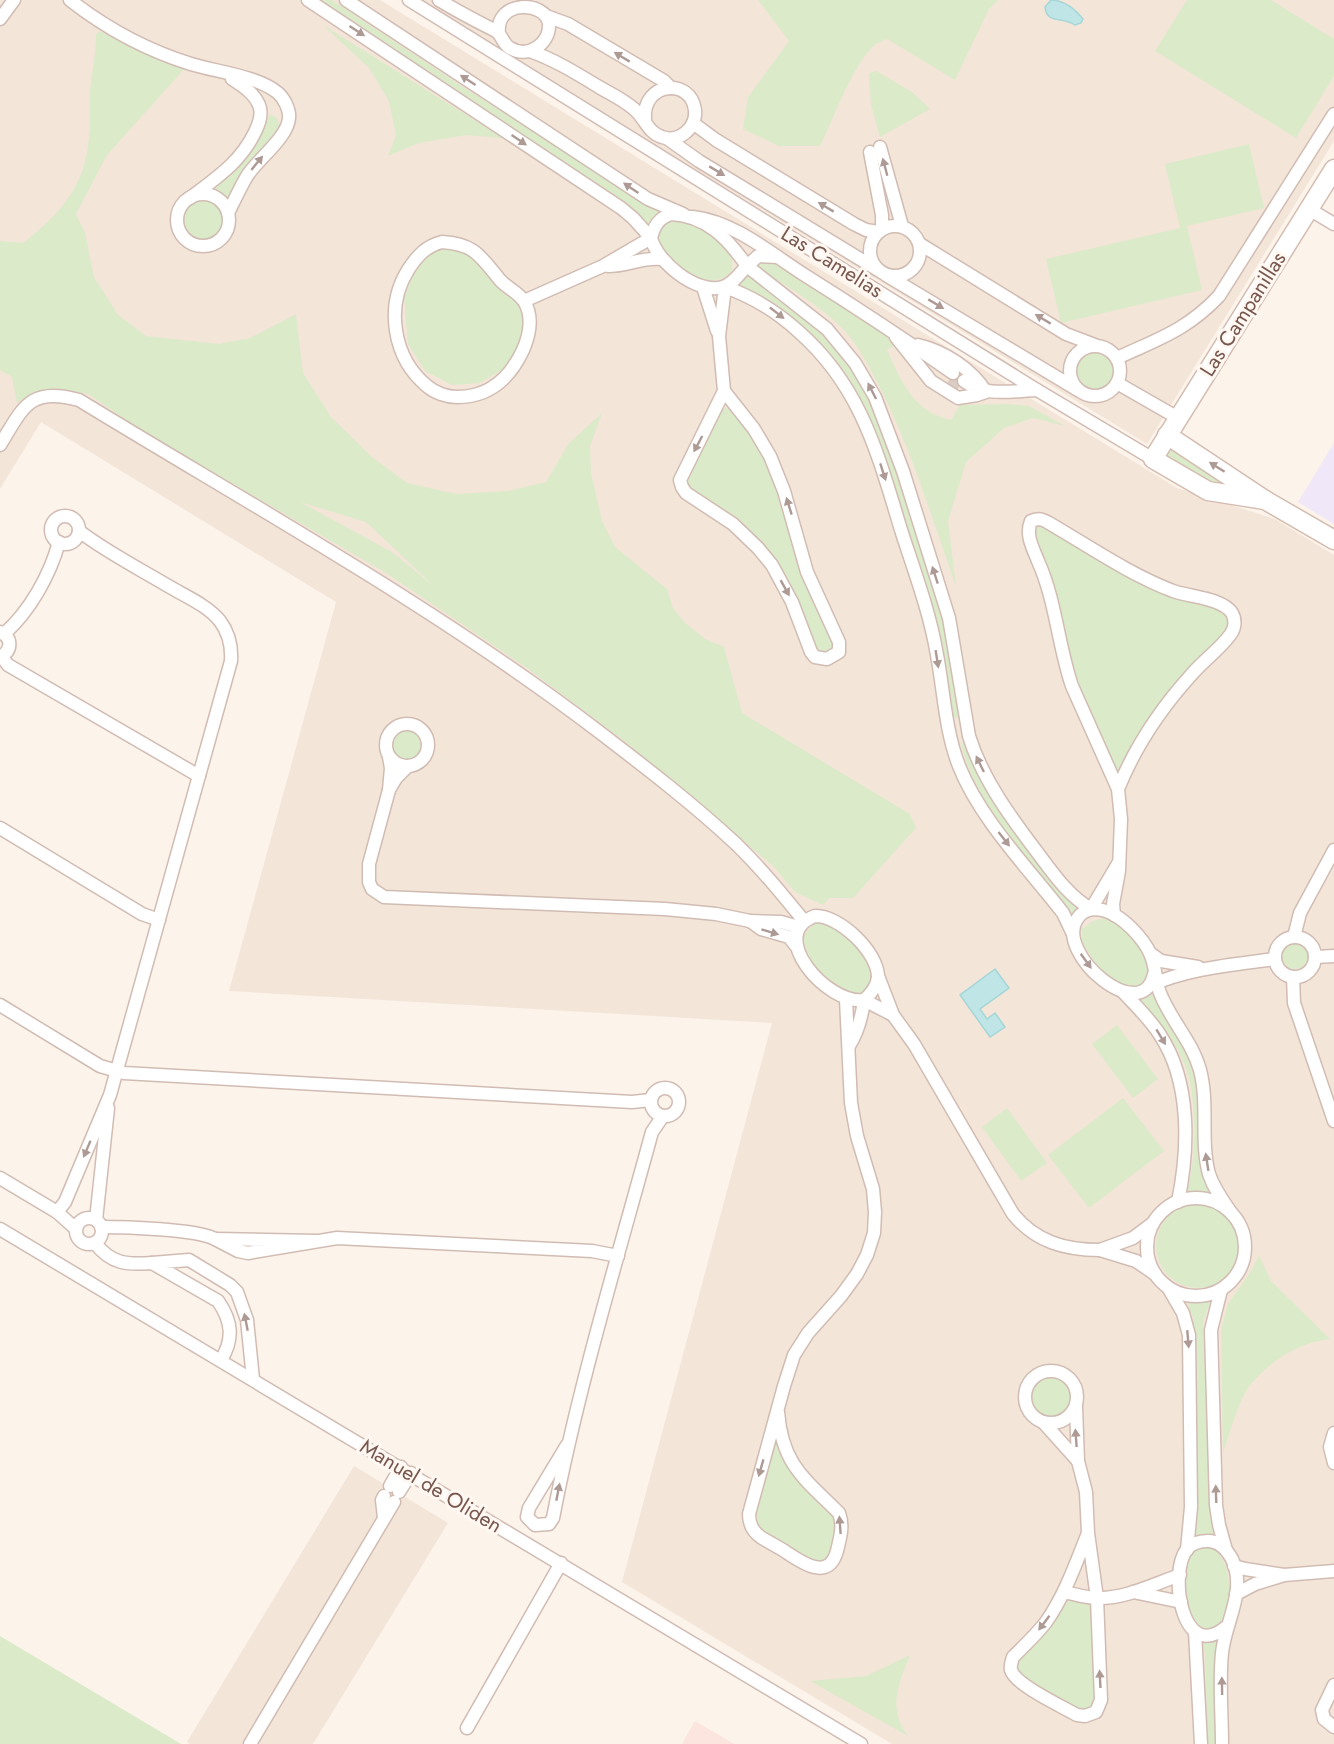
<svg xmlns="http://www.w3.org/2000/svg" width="1334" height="1744" viewBox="0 0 1334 1744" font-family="Jost,sans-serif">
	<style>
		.residential { fill: #f4e5d9 }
		.commercial { fill: #fce4df }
		.education { fill: #f0e7f9 }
		.green { fill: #dbeac9; fill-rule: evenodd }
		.water { fill: #bfe5e6; stroke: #a5d6d8; stroke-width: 1.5 }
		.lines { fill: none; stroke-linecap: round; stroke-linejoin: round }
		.street-tunnel { stroke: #dbccc4; stroke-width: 12; stroke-dasharray: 12 6; stroke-linecap: butt }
		.street-casing { stroke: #d1bcb3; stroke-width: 15 }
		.secondary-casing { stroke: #d4bcb0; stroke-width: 21 }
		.street { stroke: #fff; stroke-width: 12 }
		.secondary { stroke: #fff; stroke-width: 18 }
		.oneway { fill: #ad9a95 }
		.labels { text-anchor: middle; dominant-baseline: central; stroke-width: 6; stroke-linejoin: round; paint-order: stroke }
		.street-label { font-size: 21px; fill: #77574e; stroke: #fff8f2 }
	</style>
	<rect width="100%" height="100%" fill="#fcf3eb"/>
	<g class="residential">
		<path d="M 0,0 L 380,0 L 1177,488 L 1275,519 L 1334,555 L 1334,1744 L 892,1744 L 622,1582 L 772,1023 L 229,991 L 336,602 L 41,422 L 0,489 Z"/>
		<path d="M 417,0 L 1334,0 L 1334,141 L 1147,444 Z"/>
		<path d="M 354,1466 L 448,1523 L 313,1744 L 190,1744 L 187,1742 Z"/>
	</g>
	<path class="commercial" d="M 695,1721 L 734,1744 L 682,1744 Z"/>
	<path class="education" d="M 1334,443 L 1334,524 L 1298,502 Z"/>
	<g class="green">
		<path d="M 316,0 L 332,0 L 460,85 L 656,209 L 658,214 L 647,226 L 635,213 L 556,157 Z"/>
		<path d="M 758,0 L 998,0 L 989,9 L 955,80 L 887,39 C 883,41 878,42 875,45 C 853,63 833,120 820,146 L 779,146 L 743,129 L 748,97 L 789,41 Z"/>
		<path d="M 1187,0 L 1271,0 L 1334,39 L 1334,76 L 1296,138 L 1155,51 Z"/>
		<path d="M 323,25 L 503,138 L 466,135 L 419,143 L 388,156 L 396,135 L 389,101 L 369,68 Z"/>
		<path d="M 99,31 L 134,47 L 186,67 L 107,155 L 76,214 L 85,233 L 94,277 L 118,315 L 146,336 L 219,344 L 250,338 L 296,314 L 303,373 L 331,417 L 372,457 L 407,483 L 456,494 L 508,491 L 546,482 L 569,443 L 602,413 L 590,446 L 591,473 L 602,521 L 615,547 L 667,589 L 673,608 L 685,623 L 705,639 L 724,647 L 742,713 L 910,814 L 916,828 L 853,898 L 829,898 L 823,905 L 795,892 L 773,866 L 623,740 L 524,666 L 386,573 L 144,432 L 88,394 L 55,388 L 32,393 L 17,403 L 12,377 L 0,370 L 0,241 L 23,243 C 61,213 85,187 89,137 C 91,121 89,106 90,90 C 92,72 96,54 96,35 ZM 300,502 L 366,522 L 435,587 L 392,552 Z"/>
		<path d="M 876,71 L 912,92 L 930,109 L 880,137 L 871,105 L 869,73 Z"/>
		<path d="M 270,114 L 277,118 L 280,125 L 278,132 L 229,202 L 221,192 L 215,189 L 246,159 Z"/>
		<path d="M 1249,144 L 1264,208 L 1187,226 L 1202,290 L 1061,323 L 1046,259 L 1180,228 L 1165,164 Z"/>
		<circle cx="204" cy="220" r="21"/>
		<path d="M 672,219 C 685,220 696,222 708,229 C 725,240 749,274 716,280 C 705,283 693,278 685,272 C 675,264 666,254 658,245 L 659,231 Z"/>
		<path d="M 449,247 L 475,250 L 517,298 L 522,309 L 524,328 L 516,352 L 504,369 L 479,383 L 452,385 L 425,371 L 408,344 L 404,297 L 415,271 L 431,252 Z"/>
		<path d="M 762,260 L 772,262 L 892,339 L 897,344 L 887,350 C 902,382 912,411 951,420 L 960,405 L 1008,404 L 1029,406 L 1065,426 L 1033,418 L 1004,428 L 966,462 L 948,521 L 956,586 C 930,513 908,437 870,369 C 862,355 853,338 841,327 C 818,304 790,289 763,271 L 757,264 Z"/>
		<path d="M 747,273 C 773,298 808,314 833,341 C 872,385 889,447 907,502 C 918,535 931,568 939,602 C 949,639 956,676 961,714 L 959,718 L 955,718 L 952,714 L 869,421 L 850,379 L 823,346 L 770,302 L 737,286 Z"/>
		<circle cx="1096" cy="370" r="19"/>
		<path d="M 725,408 C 741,411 756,441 764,454 L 836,645 L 827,654 C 822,652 818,651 815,647 C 809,639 809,631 806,621 C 802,606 793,590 785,575 C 764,536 726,513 689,490 L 687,479 L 720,410 Z"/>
		<path d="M 1171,449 L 1240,488 L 1210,484 L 1166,458 L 1166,453 Z"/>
		<path d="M 1036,519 L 1145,579 L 1218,602 L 1235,624 L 1191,674 L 1118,789 L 1072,686 L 1028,528 Z"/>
		<circle cx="406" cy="745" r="17"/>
		<path d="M 961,741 C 968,748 967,758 975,764 L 1052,880 L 1066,897 L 1082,909 L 1071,919 L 1067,910 C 1033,867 968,795 961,741 Z"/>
		<path d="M 1104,918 C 1109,921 1116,923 1121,926 C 1133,934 1152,964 1148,979 C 1147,981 1143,985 1142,987 L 1120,987 L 1102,973 L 1082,943 L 1082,929 L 1093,921 Z"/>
		<path d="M 816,921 L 832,923 L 865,953 L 873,976 L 871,984 L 863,993 C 830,998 809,965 803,937 Z"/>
		<circle cx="1295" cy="956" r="13"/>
		<path d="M 1150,992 C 1173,1023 1194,1058 1197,1096 C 1201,1131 1195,1164 1213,1196 L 1205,1194 L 1186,1195 C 1197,1162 1197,1104 1187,1071 C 1179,1046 1157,1014 1136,999 Z"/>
		<path d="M 1117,1025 L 1158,1079 L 1133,1098 L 1092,1044 Z"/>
		<path d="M 1123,1098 L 1164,1151 L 1089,1208 L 1048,1155 Z"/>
		<path d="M 1007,1108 L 1047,1163 L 1021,1181 L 982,1127 Z"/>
		<circle cx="1198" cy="1246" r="42"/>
		<path d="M 1259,1255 L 1271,1281 L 1330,1339 C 1300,1342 1270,1361 1251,1384 C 1240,1396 1229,1436 1223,1453 L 1221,1329 L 1228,1304 L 1251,1271 Z"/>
		<path d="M 1211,1300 L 1203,1322 L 1210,1515 L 1216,1538 L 1211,1534 L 1195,1538 L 1198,1513 L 1193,1318 L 1187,1301 Z"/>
		<circle cx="1051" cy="1397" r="21"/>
		<path d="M 777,1443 L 833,1511 L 838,1524 L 827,1559 L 822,1561 L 813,1559 L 771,1538 L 758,1526 L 754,1513 L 773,1446 Z"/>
		<path d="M 1208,1546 L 1218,1552 L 1226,1566 L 1232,1600 L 1225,1621 L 1213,1628 L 1201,1629 C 1185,1616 1182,1582 1187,1563 C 1190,1553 1199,1548 1208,1546 Z"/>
		<path d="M 1075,1598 L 1090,1602 L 1093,1610 L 1096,1703 L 1088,1711 L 1076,1709 L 1020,1675 L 1015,1664 L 1063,1603 Z"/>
		<path d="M 0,1636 L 181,1744 L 0,1744 Z"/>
		<path d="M 1202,1641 L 1219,1641 L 1215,1655 L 1216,1744 L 1208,1744 L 1205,1653 Z"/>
		<path d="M 910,1655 C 899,1682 887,1709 908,1736 L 810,1681 L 866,1676 Z"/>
	</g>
	<g class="water">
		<path d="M 1051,0 C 1065,0 1075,9 1083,19 L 1081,23 L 1075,25 C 1062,16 1047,25 1045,7 Z"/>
		<path d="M 995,969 L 1009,988 L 980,1009 L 987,1019 L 995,1013 L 1005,1027 L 990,1037 L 960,995 Z"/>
	</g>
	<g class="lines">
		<path class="street-tunnel" d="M 949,380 L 960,386"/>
		<g class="street-casing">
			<g id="street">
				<path d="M 70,0 C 107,29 146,50 191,64 C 217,72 258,76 278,93 C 284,98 290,110 289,118 C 288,137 258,159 247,176 C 240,188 234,201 228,213"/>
				<path d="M 308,0 L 621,208 L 633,218 L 651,238 L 603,266 L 524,301"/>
				<path d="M 346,0 L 648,199 L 683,214"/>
				<path d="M 409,0 L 1037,390 L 1153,459"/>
				<path d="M 439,0 C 457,11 476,21 496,31 C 502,35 503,44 510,48 C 528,59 550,44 549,24 C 546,0 495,0 499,33"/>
				<path d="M 546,16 L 568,24 L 664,81 L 671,88"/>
				<path d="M 0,19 L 14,0"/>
				<path d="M 530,51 C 555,60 576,73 599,87 C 611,94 624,100 634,109 C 645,118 648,133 662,137 C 679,143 697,128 695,110 C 691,77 642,82 645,119"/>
				<path d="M 693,123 L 716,140 L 854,224 L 866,230 L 878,232"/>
				<path d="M 668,139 L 699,161 L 878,270"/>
				<path d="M 880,147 L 902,226"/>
				<path d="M 870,152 L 882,215 L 882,229"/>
				<circle cx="203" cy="220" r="26"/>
				<path d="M 190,198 C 216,178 240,163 255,132 C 259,124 263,114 259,105 C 254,93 243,86 232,79"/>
				<path d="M 1309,209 L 1334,224"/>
				<path d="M 672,214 C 707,216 728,239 747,266 C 740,273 733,284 723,287 C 697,295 657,262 651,238 C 654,226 659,217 672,214 Z"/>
				<path d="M 693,217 C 734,222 769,252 803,274 C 854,306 904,339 953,373"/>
				<circle cx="895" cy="251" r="25"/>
				<path d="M 442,242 C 475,244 480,256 500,280 C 507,288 518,292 524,301 C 533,316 530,334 523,350 C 510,378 490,397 457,397 C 447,397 435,393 427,386 C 393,358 385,307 408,270 C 417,256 426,246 442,242 Z"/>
				<path d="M 920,244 L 1066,334 L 1095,345"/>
				<path d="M 777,257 L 758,256 L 747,266 L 827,329 L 855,363 L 875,397 L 903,471 L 949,618 L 969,736 C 983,781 1012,819 1040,856 C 1055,876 1069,896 1091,909 L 1119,862"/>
				<path d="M 608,266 C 627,266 642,257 662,259"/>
				<path d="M 886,275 L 1078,390"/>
				<path d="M 703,287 L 717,331"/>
				<path d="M 896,337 L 931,381 L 958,398 L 977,395 L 986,392 C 972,369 944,351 918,345"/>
				<circle cx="1095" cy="371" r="25"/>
				<path d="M 1117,358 C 1158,339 1187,330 1219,296 L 1334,114"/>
				<path d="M 964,381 C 985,397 1011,391 1037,390"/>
				<path d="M 1117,383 L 1178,418"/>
				<path d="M 724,391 L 754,429 L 770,456 L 784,491 L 807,572 L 839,642 L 839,652 L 827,659 L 815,657 L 811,652 L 792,602 L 772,565 L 758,548 L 733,524 L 686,493 L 682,487 L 680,480 L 724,391 L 719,336 L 725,287 C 753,297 776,311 798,331 C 862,387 878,455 902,533 C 915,573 930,613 937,655 C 944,692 945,730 959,766 C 980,819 1028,868 1063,913 L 1072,932"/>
				<path d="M 0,445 C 23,408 29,386 79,400 C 254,507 434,606 598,731 C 645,767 692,803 735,843 C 760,867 782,894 804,921"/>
				<circle cx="65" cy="530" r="14"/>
				<path d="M 0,632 C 13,638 12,651 0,657"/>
				<path d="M 4,634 C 30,611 50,575 59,542"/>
				<path d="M 2,657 L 8,665 L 199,776"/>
				<circle cx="407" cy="745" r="21"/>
				<path d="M 389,757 L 391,768 L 389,790 L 396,778 L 408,766"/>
				<path d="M 389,790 L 369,864 L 369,882 L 372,889 L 384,897 L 665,909 L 716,914 L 750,921"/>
				<path d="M 0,828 L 142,914 L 159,920"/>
				<path d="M 1114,915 L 1113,904 L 1119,871 L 1121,819 L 1118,789 L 1072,686 C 1058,645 1056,601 1038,561 C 1033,548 1025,535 1031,521 C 1039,518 1042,519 1049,523 C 1090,547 1129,574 1173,591 C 1190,597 1222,598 1232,613 C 1236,620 1235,629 1230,635 C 1220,649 1204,660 1192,674 C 1162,707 1135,747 1118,789"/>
				<path d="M 815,916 C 839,915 878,952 878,977 C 877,987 871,994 864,1000 C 827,1005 765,934 815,916 Z"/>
				<circle cx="1295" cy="957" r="20"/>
				<path d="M 1294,937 L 1300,913 L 1334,850"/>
				<path d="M 796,946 L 789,937 L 761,929 L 750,921 L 781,922 L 799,927"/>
				<path d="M 1150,953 L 1161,961 L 1198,967"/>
				<path d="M 1315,957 L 1334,956"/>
				<path d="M 1154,974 C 1143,1028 1054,954 1077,919 C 1085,906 1101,908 1113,914 C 1129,923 1149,944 1153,962 C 1156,973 1156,983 1160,993 C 1171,1021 1192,1041 1200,1070 C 1209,1104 1200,1141 1209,1174 C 1214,1189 1223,1201 1232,1214"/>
				<path d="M 878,976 L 893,1015 L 914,1044 L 1013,1214 C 1036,1242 1065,1250 1100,1250"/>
				<path d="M 1293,977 L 1294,1003 L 1334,1121"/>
				<path d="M 1149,986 C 1189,968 1232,965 1275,959"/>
				<path d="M 1123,992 C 1136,1006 1150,1019 1160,1035 C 1191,1082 1189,1148 1178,1202"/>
				<path d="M 0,1005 L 100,1066 L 124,1073 L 632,1102 L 651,1100"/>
				<path d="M 849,1046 C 858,1032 862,1016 864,1000 L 893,1015"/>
				<circle cx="665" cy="1102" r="14"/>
				<path d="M 0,1178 L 57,1212 L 76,1229"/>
				<circle cx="1196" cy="1247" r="49"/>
				<path d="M 57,1212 L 65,1202 L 110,1095 L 231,661 C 232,646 229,633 220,621 C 208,606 187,597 170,587 C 140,569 108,553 79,531"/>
				<circle cx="89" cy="1231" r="13"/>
				<path d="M 96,1220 L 108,1108"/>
				<path d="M 1153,1223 L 1133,1238 L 1100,1250 L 1136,1261 L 1155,1274"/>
				<path d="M 101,1227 C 124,1227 197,1229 215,1239"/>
				<path d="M 0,1229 L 861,1744"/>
				<path d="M 317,1241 L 215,1239 L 238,1251 L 248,1253 L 337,1238 L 592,1251 L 618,1256"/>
				<path d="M 95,1243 C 111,1264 127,1265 152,1263"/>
				<path d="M 1169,1289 L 1183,1313 L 1189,1335 L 1191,1507 L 1187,1550"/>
				<path d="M 1221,1290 L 1211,1330 L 1216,1505 L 1219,1525 L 1226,1550"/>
				<path d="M 221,1360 C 234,1339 232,1321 218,1301 L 152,1263 L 189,1260 L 230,1285 L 237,1292 L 247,1320 L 253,1379"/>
				<circle cx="1051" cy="1397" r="26"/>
				<path d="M 778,1412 C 782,1465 805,1479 839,1513 C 844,1526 840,1538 837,1551 C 828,1583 800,1561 783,1550 C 776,1546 769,1542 762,1538 C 753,1532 749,1525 749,1514 L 784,1386 L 794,1355 L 808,1333 L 841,1296 L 857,1274 L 867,1255 L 874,1233 L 875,1212 L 873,1189 L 857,1136 L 851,1103 L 846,999"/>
				<path d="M 1043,1422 L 1078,1461 L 1076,1407"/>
				<path d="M 1334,1433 L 1330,1447 L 1334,1463"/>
				<path d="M 567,1445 L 529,1508 L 527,1517 L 535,1525 L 549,1524 L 553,1518 C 578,1388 617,1260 652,1132 L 663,1116"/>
				<path d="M 1078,1461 L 1086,1492 L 1088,1533 L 1097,1598 L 1101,1700 L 1096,1712 L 1085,1716 L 1077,1715 C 1063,1707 1015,1685 1011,1670 C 1010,1665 1012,1661 1013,1657 C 1024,1646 1036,1635 1046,1622 C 1065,1595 1076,1563 1088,1533"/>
				<path d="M 390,1486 L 401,1467"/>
				<path d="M 399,1492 L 411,1473"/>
				<path d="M 384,1496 L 382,1500 L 384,1518"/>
				<path d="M 1234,1566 L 1245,1569 L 1284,1575 L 1255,1584 L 1236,1594"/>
				<path d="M 1284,1575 L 1334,1571"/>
				<path d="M 1064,1592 C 1075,1594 1086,1598 1097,1598 C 1125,1599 1154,1584 1180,1575"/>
				<path d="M 1133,1592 L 1181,1602"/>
				<path d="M 1195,1632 L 1201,1744"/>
				<path d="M 1334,1685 L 1322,1710 L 1324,1719 L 1334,1727"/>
				<path d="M 467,1728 L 561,1563"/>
				<path d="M 250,1744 L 394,1502"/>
				<path d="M 1222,1744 C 1222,1714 1219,1682 1222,1653 C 1225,1622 1247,1591 1232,1559 C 1227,1550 1219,1541 1208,1541 C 1200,1541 1192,1543 1187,1549 C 1168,1573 1182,1664 1226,1627"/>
			</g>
		</g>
		<g class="secondary-casing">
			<g id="secondary">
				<path d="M 1167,435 L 1265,500 L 1334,540"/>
				<path d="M 1265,500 L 1208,491 L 1153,459 L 1334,169"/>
			</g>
		</g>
		<use href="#street" class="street"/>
		<use href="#secondary" class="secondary"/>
	</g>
	<defs><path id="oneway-solid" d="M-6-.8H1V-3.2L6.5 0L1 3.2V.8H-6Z" transform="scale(1.5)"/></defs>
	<g class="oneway">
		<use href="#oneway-solid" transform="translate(357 31) rotate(33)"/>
		<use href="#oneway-solid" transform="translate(622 57) rotate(-149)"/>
		<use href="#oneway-solid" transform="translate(468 80) rotate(-147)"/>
		<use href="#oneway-solid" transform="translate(519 140) rotate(34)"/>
		<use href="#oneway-solid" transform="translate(257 163) rotate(-51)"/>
		<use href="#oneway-solid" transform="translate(885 167) rotate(-105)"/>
		<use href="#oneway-solid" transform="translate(717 171) rotate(31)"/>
		<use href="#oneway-solid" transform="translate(631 188) rotate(-146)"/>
		<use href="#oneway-solid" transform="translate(826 207) rotate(-149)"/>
		<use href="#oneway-solid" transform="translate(936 304) rotate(31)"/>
		<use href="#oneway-solid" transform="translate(777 313) rotate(38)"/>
		<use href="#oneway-solid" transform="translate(1043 319) rotate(-149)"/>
		<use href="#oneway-solid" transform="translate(872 391) rotate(-117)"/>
		<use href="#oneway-solid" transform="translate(698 444) rotate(118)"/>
		<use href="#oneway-solid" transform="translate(1217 467) rotate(-148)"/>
		<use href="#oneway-solid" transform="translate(883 472) rotate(72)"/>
		<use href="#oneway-solid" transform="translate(789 506) rotate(-107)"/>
		<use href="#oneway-solid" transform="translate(935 575) rotate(-108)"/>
		<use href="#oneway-solid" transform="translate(785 588) rotate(61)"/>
		<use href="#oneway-solid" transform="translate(937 659) rotate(81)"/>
		<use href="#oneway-solid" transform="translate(980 764) rotate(-116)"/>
		<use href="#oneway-solid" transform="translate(1004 839) rotate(52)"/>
		<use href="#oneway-solid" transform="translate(770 932) rotate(17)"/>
		<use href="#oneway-solid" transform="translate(1086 961) rotate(54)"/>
		<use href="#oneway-solid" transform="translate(1161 1037) rotate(59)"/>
		<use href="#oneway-solid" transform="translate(87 1149) rotate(113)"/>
		<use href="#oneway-solid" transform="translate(1207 1162) rotate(-99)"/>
		<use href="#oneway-solid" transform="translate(246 1322) rotate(-101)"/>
		<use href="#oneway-solid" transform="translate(1188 1339) rotate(85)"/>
		<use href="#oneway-solid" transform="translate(1076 1438) rotate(-94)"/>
		<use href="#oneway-solid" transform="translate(761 1468) rotate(106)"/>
		<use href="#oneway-solid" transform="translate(558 1492) rotate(-79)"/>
		<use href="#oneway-solid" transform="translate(1216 1494) rotate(-92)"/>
		<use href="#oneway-solid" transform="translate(840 1525) rotate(-94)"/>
		<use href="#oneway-solid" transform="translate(1044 1623) rotate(127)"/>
		<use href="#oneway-solid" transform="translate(1100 1679) rotate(-93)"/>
		<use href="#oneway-solid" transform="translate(1222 1686) rotate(-91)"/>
	</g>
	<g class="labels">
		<g class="street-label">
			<text transform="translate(832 262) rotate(32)">Las Camelias</text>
			<text transform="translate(1243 314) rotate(-58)">Las Campanillas</text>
			<text transform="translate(431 1486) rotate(31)">Manuel de Oliden</text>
		</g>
	</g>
</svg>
